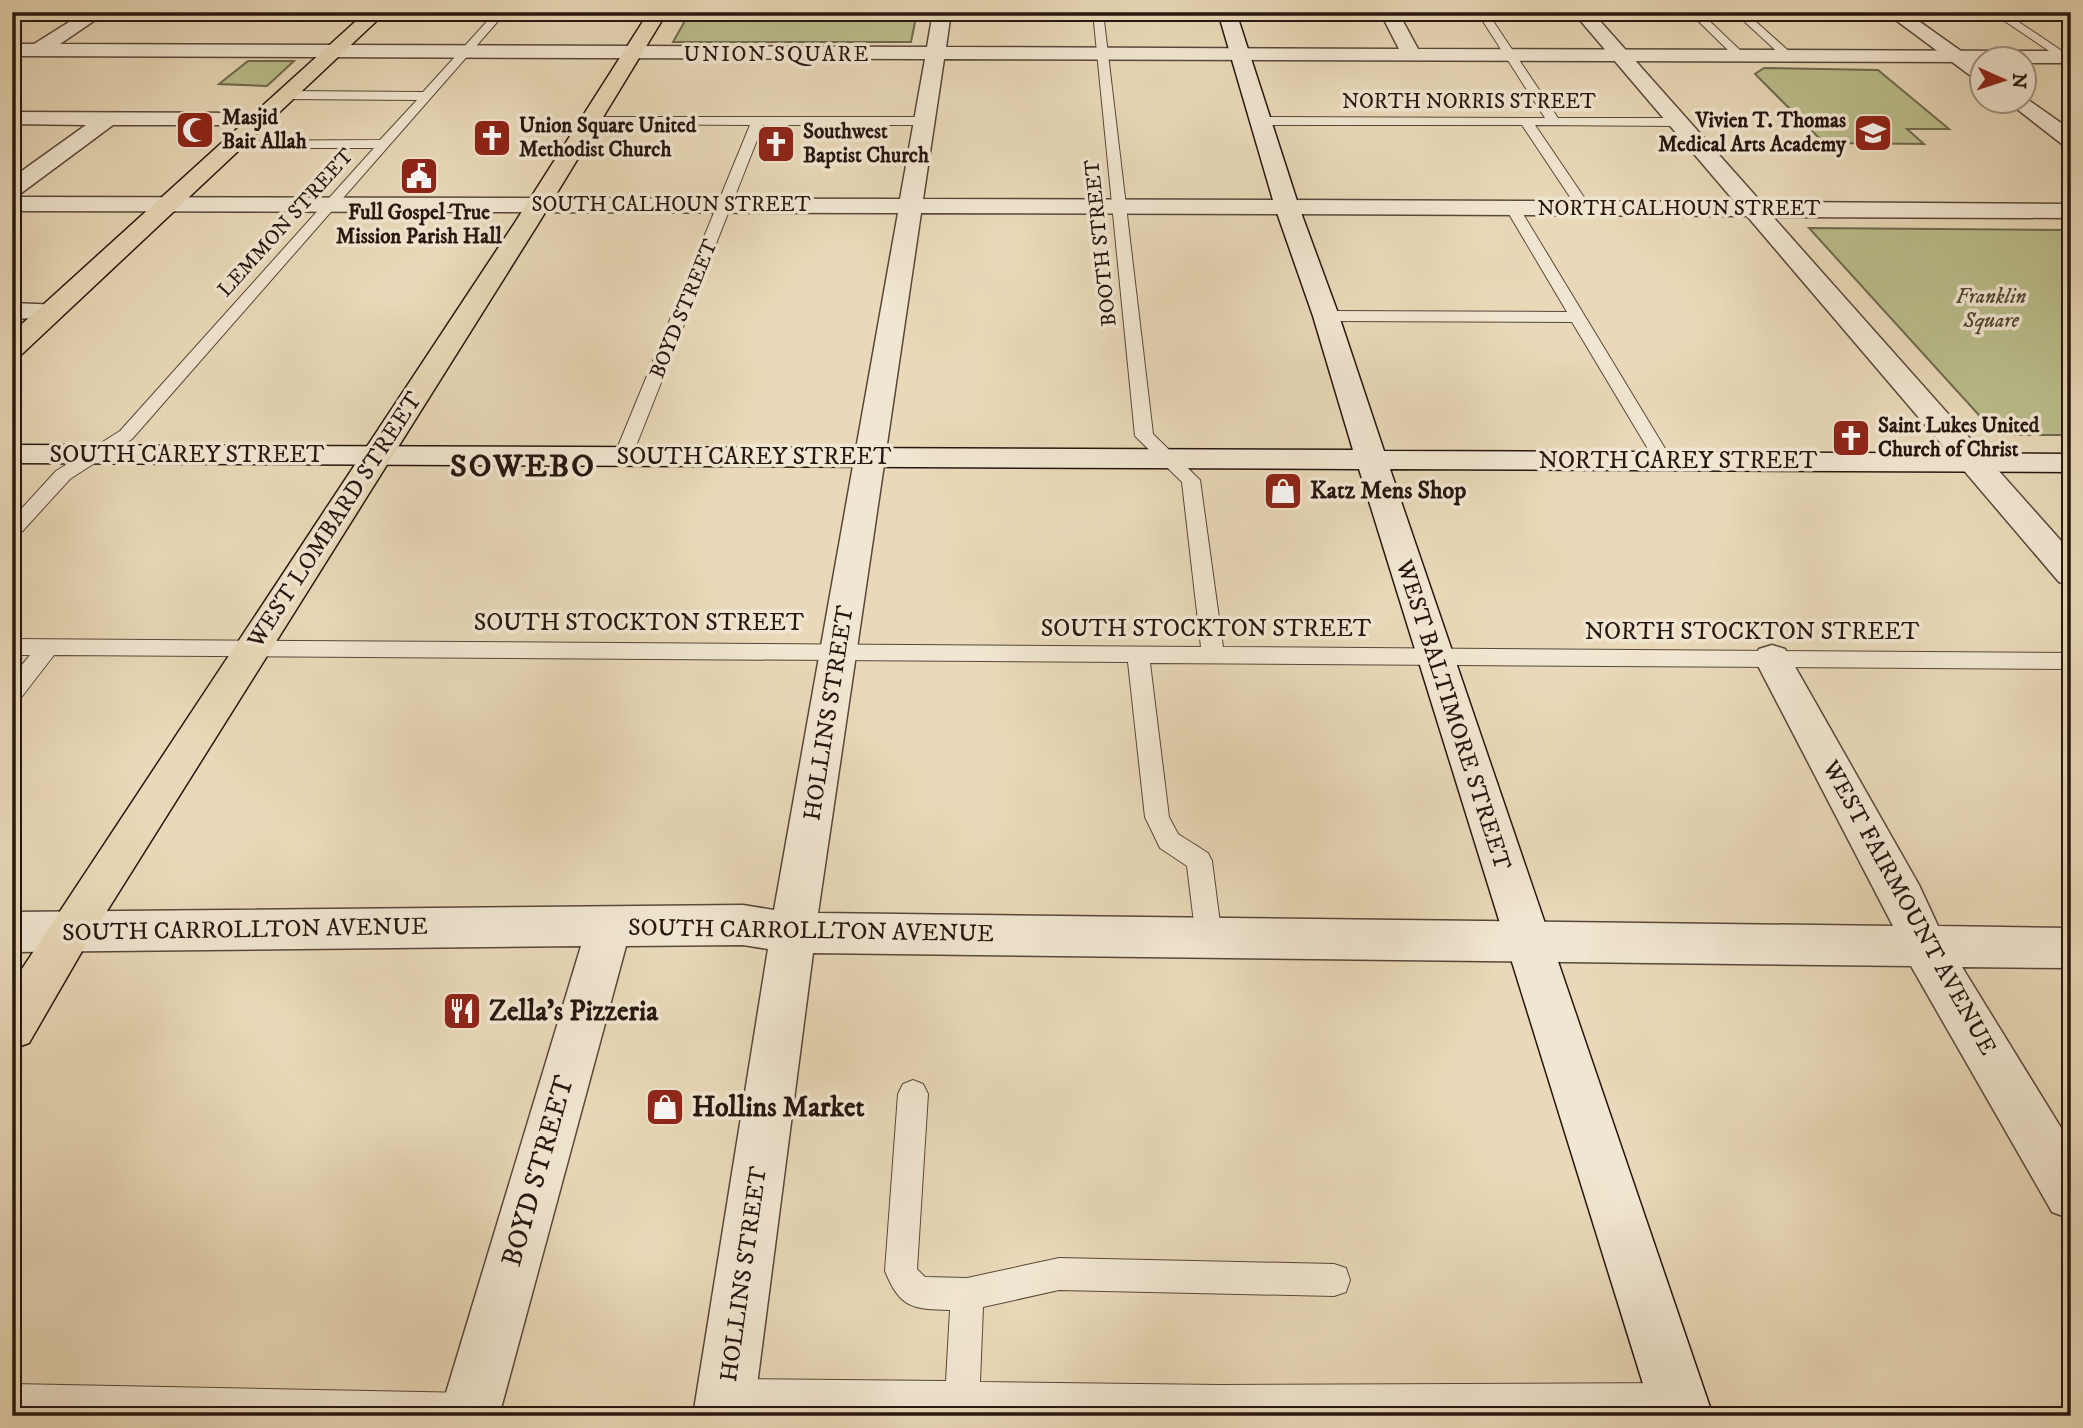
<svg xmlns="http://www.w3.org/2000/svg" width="2083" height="1428" viewBox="0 0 2083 1428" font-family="'IM FELL DW Pica',serif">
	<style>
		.green { fill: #babe8c; stroke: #706a4e; stroke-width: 2 }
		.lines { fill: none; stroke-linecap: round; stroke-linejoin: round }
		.service-casing { stroke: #58473a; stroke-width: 2 }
		.minor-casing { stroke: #58473a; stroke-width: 3 }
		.tertiary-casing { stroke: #58473a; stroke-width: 3 }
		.secondary-casing { stroke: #271610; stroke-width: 3 }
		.primary-casing { stroke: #271610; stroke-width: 3 }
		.service { fill: #f1e6d1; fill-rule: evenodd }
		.minor { fill: #f1e6d1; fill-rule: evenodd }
		.tertiary { fill: #f1e6d1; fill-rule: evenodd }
		.secondary { fill: #f1e6d1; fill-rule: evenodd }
		.primary { fill: #e9d9b8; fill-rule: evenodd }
		.labels { text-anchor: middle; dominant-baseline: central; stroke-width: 7; stroke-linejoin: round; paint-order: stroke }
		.far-neighbourhood-label { font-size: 21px; letter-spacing: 2px; fill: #271610; stroke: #f1e6d1 }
		.far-street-label { font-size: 21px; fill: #271610; stroke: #f1e6d1 }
		.far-poi-label { font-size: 21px; font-weight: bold; fill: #271610; stroke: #f1e6d1; text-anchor: start }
		.far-park-label { font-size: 21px; font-style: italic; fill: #534835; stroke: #f1e6d1 }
		.street-label { font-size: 24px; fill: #271610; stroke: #f1e6d1 }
		.poi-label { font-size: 24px; font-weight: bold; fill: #271610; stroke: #f1e6d1; text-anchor: start }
		.near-poi-label { font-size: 28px; font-weight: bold; fill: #271610; stroke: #f1e6d1; text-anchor: start }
		.near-street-label { font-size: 28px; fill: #271610; stroke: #f1e6d1 }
		.district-label { font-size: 32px; font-weight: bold; letter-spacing: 2px; fill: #271610; stroke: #f1e6d1 }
	</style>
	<rect width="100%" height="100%" fill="#e9d9b8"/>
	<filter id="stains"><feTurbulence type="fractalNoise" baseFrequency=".00286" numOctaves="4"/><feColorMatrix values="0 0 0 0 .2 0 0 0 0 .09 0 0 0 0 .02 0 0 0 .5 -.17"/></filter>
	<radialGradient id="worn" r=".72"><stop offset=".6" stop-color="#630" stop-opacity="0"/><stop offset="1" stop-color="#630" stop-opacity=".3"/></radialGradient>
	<g class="green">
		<path d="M 690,12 L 917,12 L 911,42 L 673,42 Z"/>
		<path d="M 248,61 L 294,61 L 267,86 L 219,84 Z"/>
		<path d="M 1764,68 L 1878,70 L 1949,129 L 1907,129 L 1924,144 L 1824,143 L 1755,74 Z"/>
		<path d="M 1809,228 L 2071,230 L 2071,435 L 1997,435 Z"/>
	</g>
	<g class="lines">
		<g class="service-casing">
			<g id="service">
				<path d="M 371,12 L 506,12 L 132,439 L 70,479 L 19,535 L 12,537 L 12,519 L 56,471 L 120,431 L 374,148 L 234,148 L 229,147 L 229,141 L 380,140 L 417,100 L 286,99 L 280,95 L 286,91 L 423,92 L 491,17 L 375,17 L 371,16 Z"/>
				<path d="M 1093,12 L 1103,12 L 1153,434 L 1200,480 L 1223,647 L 2071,653 L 2071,669 L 1150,663 L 1169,817 L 1178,834 L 1208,853 L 1212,861 L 1222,939 L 1218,947 L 1209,951 L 1200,947 L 1196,939 L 1187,866 L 1160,848 L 1145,817 L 1128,662 L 54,655 L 20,699 L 12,701 L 12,677 L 30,655 L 12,655 L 12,639 L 1201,647 L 1182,482 L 1135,436 Z"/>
				<path d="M 1477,12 L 1487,12 L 1558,118 L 1678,118 L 1684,122 L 1678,126 L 1535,125 L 1592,209 L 1585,213 L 1580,212 L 1522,125 L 1261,125 L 1255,121 L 1261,117 L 1545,118 Z"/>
				<path d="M 1689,12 L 1700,12 L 1743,53 L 1743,57 L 1735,57 Z"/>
				<path d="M 1734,12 L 1745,12 L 1791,53 L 1791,57 L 1783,57 Z"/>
				<path d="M 1991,12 L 2004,12 L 2071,57 L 2061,59 Z"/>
				<path d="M 591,117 L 925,117 L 931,121 L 925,125 L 763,125 L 632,456 L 623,462 L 614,456 L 750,125 L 587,124 L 587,118 Z"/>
				<path d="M 1513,205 L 1520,209 L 1672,460 L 1669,464 L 1657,464 L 1572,322 L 1326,321 L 1318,316 L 1326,311 L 1567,312 L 1506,209 Z"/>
				<path d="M 913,1080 L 923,1084 L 928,1094 L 917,1269 L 925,1277 L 967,1278 L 1059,1258 L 1334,1264 L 1346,1268 L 1350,1280 L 1346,1292 L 1334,1296 L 1059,1290 L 983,1307 L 980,1382 L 1220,1385 L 1678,1383 L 1690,1388 L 1695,1400 L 1690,1412 L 1682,1416 L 726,1413 L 714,1408 L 709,1396 L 714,1384 L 726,1379 L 946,1381 L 950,1310 C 912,1309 900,1308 885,1271 L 898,1094 L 903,1084 Z"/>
				<path d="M 12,1384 L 471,1393 L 483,1398 L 488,1410 L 486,1416 L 12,1416 Z"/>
			</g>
		</g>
		<g class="minor-casing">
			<g id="minor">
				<path d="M 85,12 L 107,12 L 60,44 L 927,47 L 933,12 L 951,12 L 946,47 L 1399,49 L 1380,12 L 1398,12 L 1418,49 L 2071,51 L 2071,63 L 2024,63 L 2024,60 L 1982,60 L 1982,62 L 944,59 L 923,199 L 1287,200 L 1295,202 L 1299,207 L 1295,212 L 1287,214 L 921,213 L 818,913 L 1893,926 L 1754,658 L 1759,649 L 1772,645 L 1785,649 L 1919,885 L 1938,926 L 2071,928 L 2071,968 L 1962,967 L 2071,1144 L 2071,1219 L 2052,1212 L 1911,966 L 813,953 L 753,1416 L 693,1416 L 768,949 L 743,945 L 626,946 L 499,1416 L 439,1416 L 581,946 L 12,952 L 12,912 L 743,905 L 774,910 L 898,213 L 12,211 L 12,197 L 900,199 L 925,59 L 12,56 L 12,44 L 34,44 Z"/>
				<path d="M 2060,12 L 2071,12 L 2071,18 Z"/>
				<path d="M 12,112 L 261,113 L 268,115 L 271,119 L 268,123 L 261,125 L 113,125 L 20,194 L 12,196 L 12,178 L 86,125 L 12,124 Z"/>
				<path d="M 12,303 L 61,305 L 65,311 L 61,317 L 12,319 Z"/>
			</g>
		</g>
		<g class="tertiary-casing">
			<g id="tertiary">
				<path d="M 1573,12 L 1592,12 L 1761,202 L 2071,204 L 2071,218 L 1773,217 L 2071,552 L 2071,586 L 2059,582 L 1747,216 L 1287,214 L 1279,212 L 1275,207 L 1279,202 L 1287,200 L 1735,202 Z"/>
				<path d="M 1885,12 L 1906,12 L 1982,66 L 1982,81 L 1975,79 Z"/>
				<path d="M 2024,97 L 2071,130 L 2071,146 L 2063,145 L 2008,102 L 2024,102 Z"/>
			</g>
		</g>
		<g class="secondary-casing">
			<path id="secondary" d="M 1218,12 L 1236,12 L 1299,207 L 1339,316 L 1384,451 L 2071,454 L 2071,472 L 1390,469 L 1713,1416 L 1653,1416 L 1359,469 L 12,463 L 12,445 L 1353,450 L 1313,316 L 1275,207 Z"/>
		</g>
		<g class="primary-casing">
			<g id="primary">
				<path d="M 366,12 L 386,12 L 22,354 L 12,356 L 12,333 Z"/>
				<path d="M 649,12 L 667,12 L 538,224 L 85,946 L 29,1043 L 12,1049 L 12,984 L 514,224 Z"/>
			</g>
		</g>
		<use href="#service" class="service"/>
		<use href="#minor" class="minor"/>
		<use href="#tertiary" class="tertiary"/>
		<use href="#secondary" class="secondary"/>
		<use href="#primary" class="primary"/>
	</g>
	<defs>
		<g id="mosque-square" transform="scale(2.0125)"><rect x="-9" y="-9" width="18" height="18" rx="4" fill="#8f2418" stroke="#f1e6d1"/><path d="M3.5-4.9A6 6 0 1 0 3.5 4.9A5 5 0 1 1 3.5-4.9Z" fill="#fff"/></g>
		<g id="school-square" transform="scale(2.0125)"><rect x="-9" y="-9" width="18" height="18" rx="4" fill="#8f2418" stroke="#f1e6d1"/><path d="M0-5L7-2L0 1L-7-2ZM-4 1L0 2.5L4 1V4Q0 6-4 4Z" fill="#fff"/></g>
		<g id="church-square" transform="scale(2.0125)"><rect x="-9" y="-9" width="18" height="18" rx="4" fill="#8f2418" stroke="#f1e6d1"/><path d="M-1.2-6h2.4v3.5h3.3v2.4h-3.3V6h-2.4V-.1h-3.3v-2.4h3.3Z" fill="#fff"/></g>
		<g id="civic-square" transform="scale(2.0125)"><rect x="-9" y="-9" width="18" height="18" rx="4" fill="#8f2418" stroke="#f1e6d1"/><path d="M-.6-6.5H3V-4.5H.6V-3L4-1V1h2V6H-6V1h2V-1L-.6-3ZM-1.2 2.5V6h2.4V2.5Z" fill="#fff"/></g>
		<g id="shop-square" transform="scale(2.0125)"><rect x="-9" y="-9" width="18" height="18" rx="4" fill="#8f2418" stroke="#f1e6d1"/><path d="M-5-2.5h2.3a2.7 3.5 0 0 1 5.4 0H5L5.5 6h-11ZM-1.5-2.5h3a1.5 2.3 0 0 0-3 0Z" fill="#fff"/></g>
		<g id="restaurant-square" transform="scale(2.0125)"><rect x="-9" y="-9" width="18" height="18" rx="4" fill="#8f2418" stroke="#f1e6d1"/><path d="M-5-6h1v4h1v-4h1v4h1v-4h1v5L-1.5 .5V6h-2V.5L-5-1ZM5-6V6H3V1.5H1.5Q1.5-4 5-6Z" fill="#fff"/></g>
	</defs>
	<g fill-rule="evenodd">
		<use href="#mosque-square" x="195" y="130"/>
		<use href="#school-square" x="1873" y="133"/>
		<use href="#church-square" x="492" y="138"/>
		<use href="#church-square" x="776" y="144"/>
		<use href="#civic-square" x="419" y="176"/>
		<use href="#church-square" x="1851" y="438"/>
		<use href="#shop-square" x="1283" y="491"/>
		<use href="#restaurant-square" x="462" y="1011"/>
		<use href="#shop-square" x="665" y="1107"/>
	</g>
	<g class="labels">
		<g class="far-neighbourhood-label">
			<text x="777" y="55">UNION SQUARE</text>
		</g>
		<g class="far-street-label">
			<text x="1469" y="102">NORTH NORRIS STREET</text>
			<text x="671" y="205">SOUTH CALHOUN STREET</text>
			<text x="1679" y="209">NORTH CALHOUN STREET</text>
			<text transform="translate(286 223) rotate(-48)">LEMMON STREET</text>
			<text transform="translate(1101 243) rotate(-96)">BOOTH STREET</text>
			<text transform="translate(684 309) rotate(-68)">BOYD STREET</text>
		</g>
		<g class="far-poi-label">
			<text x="222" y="118">Masjid<tspan x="222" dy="24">Bait Allah</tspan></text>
			<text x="1846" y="121" text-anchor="end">Vivien T. Thomas<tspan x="1846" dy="24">Medical Arts Academy</tspan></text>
			<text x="519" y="126">Union Square United<tspan x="519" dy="24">Methodist Church</tspan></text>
			<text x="803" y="132">Southwest<tspan x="803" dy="24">Baptist Church</tspan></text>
			<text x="419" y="213" text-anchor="middle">Full Gospel True<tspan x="419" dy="24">Mission Parish Hall</tspan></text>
			<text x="1878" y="426">Saint Lukes United<tspan x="1878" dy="24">Church of Christ</tspan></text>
		</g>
		<g class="far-park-label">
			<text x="1991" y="297">Franklin<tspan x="1991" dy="24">Square</tspan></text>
		</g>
		<g class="street-label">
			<text x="187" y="455">SOUTH CAREY STREET</text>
			<text x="754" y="457">SOUTH CAREY STREET</text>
			<text x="1678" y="461">NORTH CAREY STREET</text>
			<text transform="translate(335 520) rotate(-57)">WEST LOMBARD STREET</text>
			<text x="639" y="623">SOUTH STOCKTON STREET</text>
			<text x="1206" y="629">SOUTH STOCKTON STREET</text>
			<text x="1752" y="632">NORTH STOCKTON STREET</text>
			<text transform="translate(829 713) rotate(-81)">HOLLINS STREET</text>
			<text transform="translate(1453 715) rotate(72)">WEST BALTIMORE STREET</text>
			<text transform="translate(1909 908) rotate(61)">WEST FAIRMOUNT AVENUE</text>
			<text transform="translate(245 930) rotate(-1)">SOUTH CARROLLTON AVENUE</text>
			<text transform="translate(811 931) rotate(1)">SOUTH CARROLLTON AVENUE</text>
			<text transform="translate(744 1274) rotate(-82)">HOLLINS STREET</text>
		</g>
		<g class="poi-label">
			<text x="1310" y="491">Katz Mens Shop</text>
		</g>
		<g class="near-poi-label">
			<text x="489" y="1011">Zella's Pizzeria</text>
			<text x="692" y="1107">Hollins Market</text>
		</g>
		<g class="near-street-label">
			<text transform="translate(538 1171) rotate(-74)">BOYD STREET</text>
		</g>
		<g class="district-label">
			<text x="523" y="467">SOWEBO</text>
		</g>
	</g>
	<rect width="2083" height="1428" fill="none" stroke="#e9d9b8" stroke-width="42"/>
	<rect x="14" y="14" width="2055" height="1400" fill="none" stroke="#271610" stroke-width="3.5"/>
	<rect x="21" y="21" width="2041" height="1386" fill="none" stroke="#271610" stroke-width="2"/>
	<g transform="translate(2003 80) rotate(93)"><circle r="33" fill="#f1e6d1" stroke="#a09384" stroke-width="2"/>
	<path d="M0-5L12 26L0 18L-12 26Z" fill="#8f2418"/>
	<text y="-10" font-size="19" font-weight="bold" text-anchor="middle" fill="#271610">N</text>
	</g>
	<rect width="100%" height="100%" filter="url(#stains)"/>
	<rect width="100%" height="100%" fill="url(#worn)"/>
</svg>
